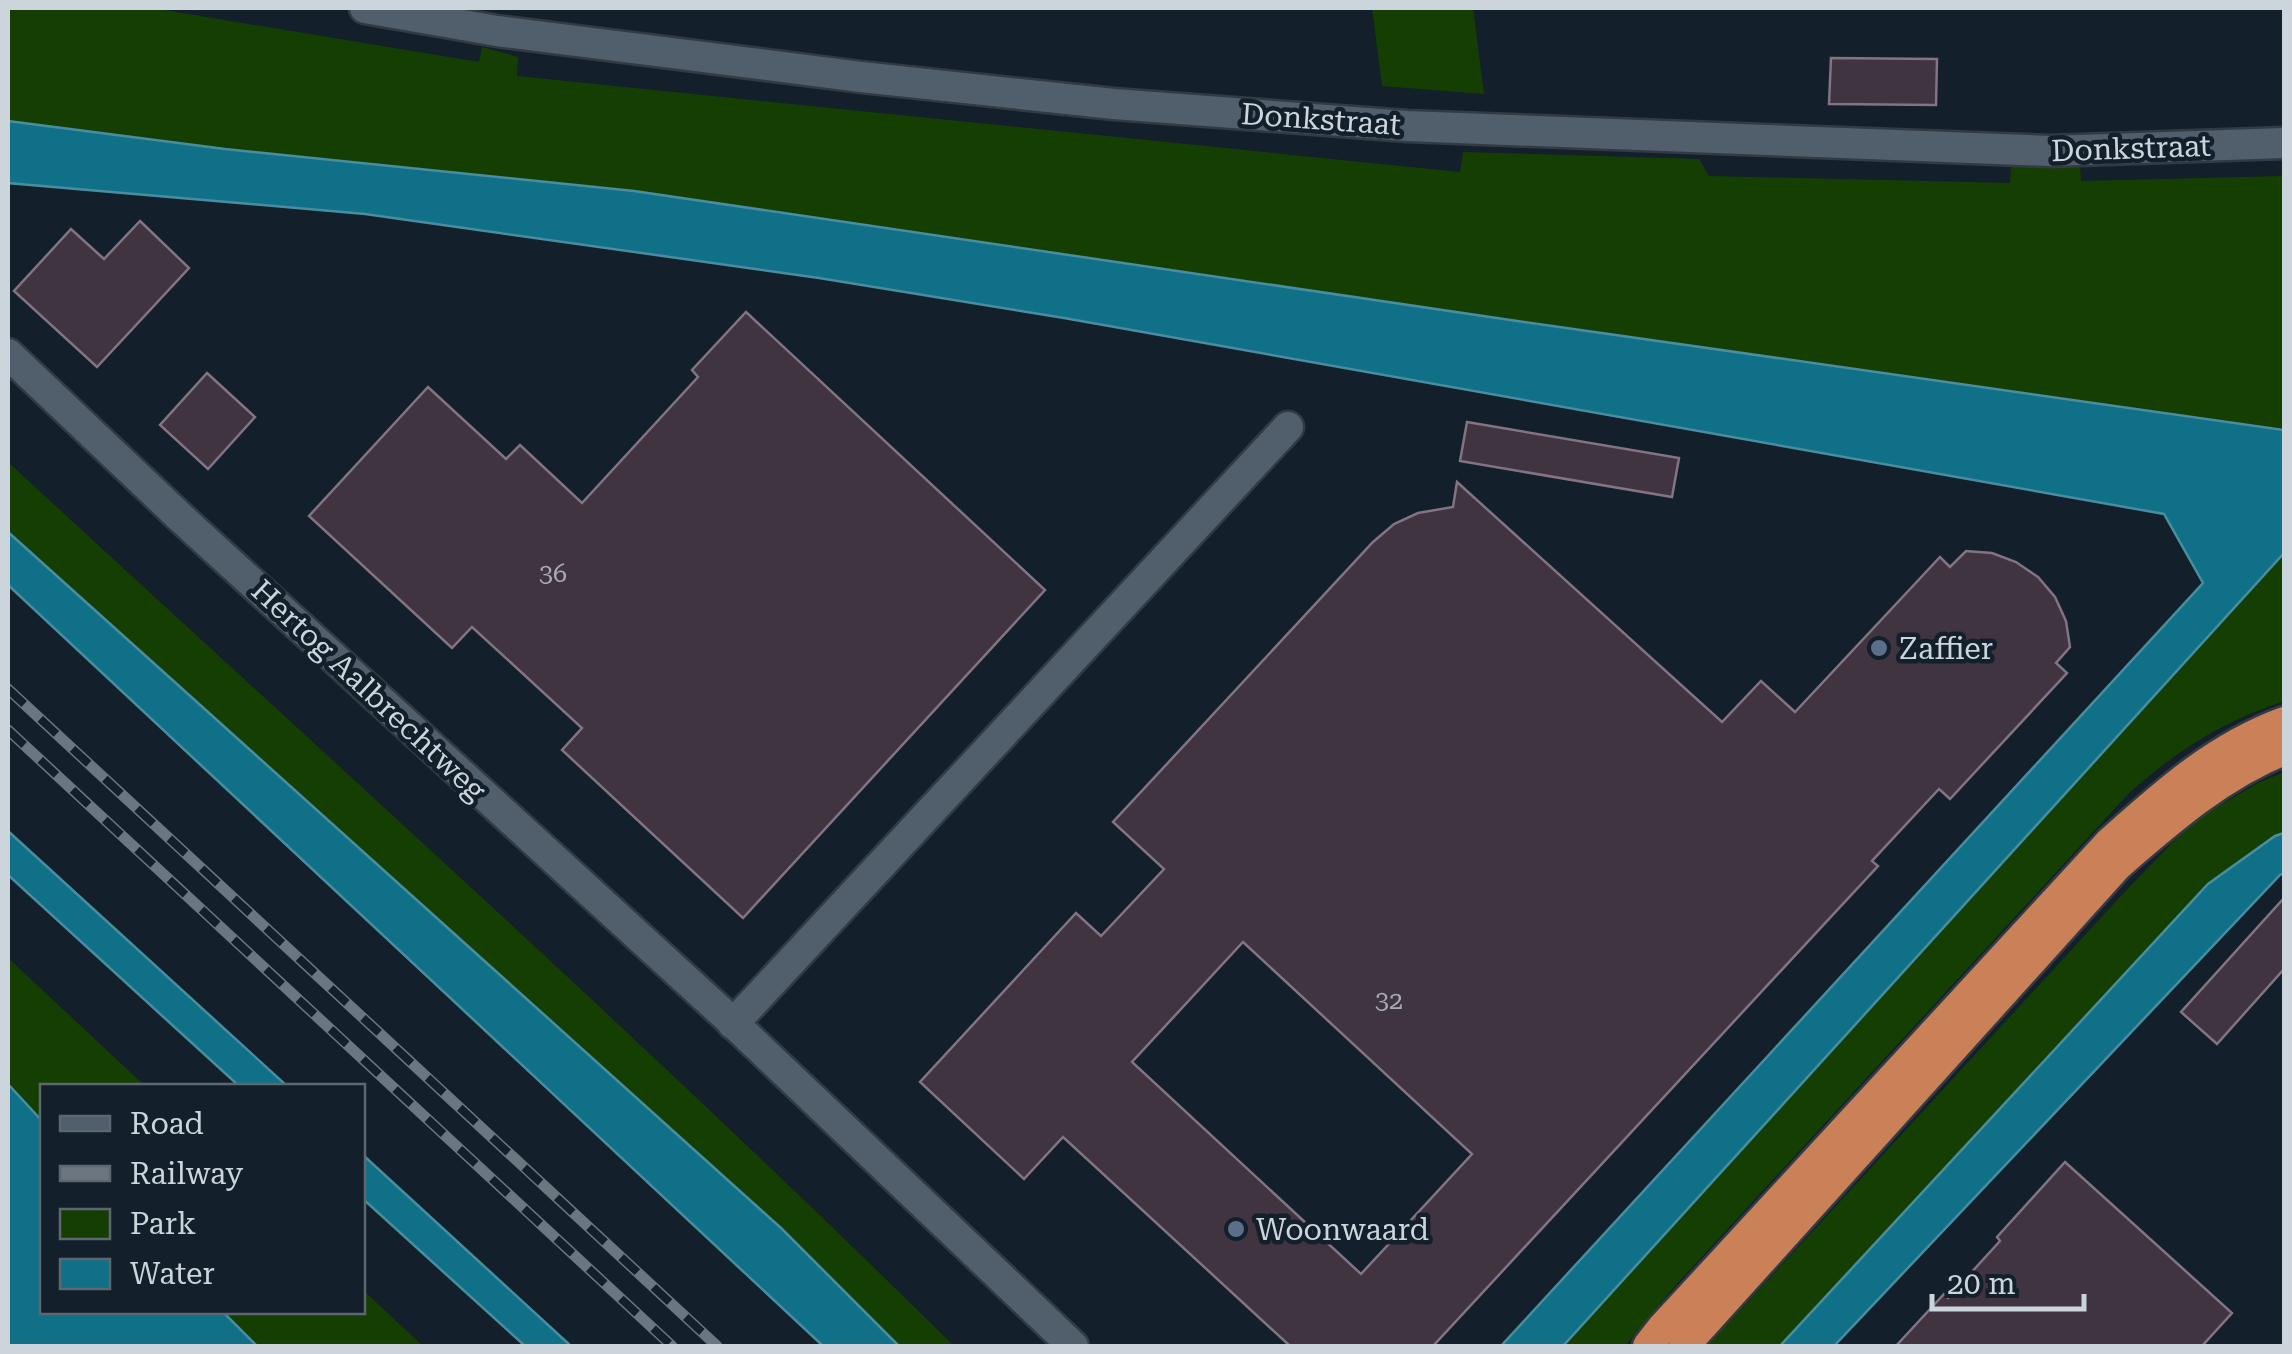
<svg xmlns="http://www.w3.org/2000/svg" width="2292" height="1354" viewBox="0 0 2292 1354" font-family="'Roboto Serif',serif">
	<style>
		.green { fill: #153f02 }
		.water { fill: #0f7087; stroke: #488ea0; stroke-width: 2.5 }
		.building { fill: #403441; stroke: #827483; stroke-width: 2.5; fill-rule: evenodd }
		.lines { fill: none; stroke-linecap: round; stroke-linejoin: round }
		.minor-casing { stroke: #323a43; stroke-width: 35 }
		.highway-casing { stroke: #323a43; stroke-width: 35 }
		.minor { stroke: #515f6c; stroke-width: 30 }
		.highway { stroke: #ca8158; stroke-width: 30 }
		.rail-casing { stroke: #6c7680; stroke-width: 11 }
		.rail { stroke: #131f2a; stroke-width: 8; stroke-dasharray: 22; stroke-linecap: butt }
		.service-dot { fill: #5c6f8a; stroke: #131f2a; stroke-width: 4 }
		.labels { text-anchor: middle; dominant-baseline: central; stroke-width: 9; stroke-linejoin: round; paint-order: stroke }
		.number-label { font-size: 25px; fill: #a9acb5 }
		.street-label { font-size: 30px; fill: #ccd4dc; stroke: #131f2a }
		.poi-label { font-size: 30px; fill: #ccd4dc; stroke: #131f2a; text-anchor: start }
	</style>
	<rect width="100%" height="100%" fill="#131f2a"/>
	<g class="green">
		<path d="M 8,8 L 152,8 L 479,62 L 482,47 L 518,57 L 517,76 L 1460,172 L 1463,152 L 1699,159 L 1709,176 L 2010,183 L 2011,166 L 2080,166 L 2081,181 L 2284,176 L 2284,430 L 1524,322 L 634,191 L 225,149 L 8,121 Z"/>
		<path d="M 1372,8 L 1473,8 L 1484,94 L 1382,86 Z"/>
		<path d="M 8,462 C 325,755 647,1043 954,1346 L 899,1346 L 781,1228 L 8,532 Z"/>
		<path d="M 2284,553 L 2284,701 C 2220,723 2181,748 2130,792 L 1676,1285 L 1625,1346 L 1563,1346 Z"/>
		<path d="M 2284,772 L 2284,833 L 2275,836 L 2208,884 L 1780,1346 L 1707,1346 L 2120,897 L 2193,821 L 2258,783 Z"/>
		<path d="M 8,958 L 145,1086 L 42,1086 L 42,1121 L 8,1084 Z"/>
		<path d="M 363,1290 L 423,1346 L 257,1346 L 223,1312 L 362,1312 Z"/>
	</g>
	<g class="water">
		<path d="M 8,121 L 225,149 L 634,191 L 1524,322 L 2284,430 L 2284,553 L 1563,1346 L 1501,1346 L 2203,583 L 2164,514 L 1064,318 L 819,278 L 365,214 L 8,183 Z"/>
		<path d="M 8,532 L 781,1228 L 899,1346 L 823,1346 L 8,585 Z"/>
		<path d="M 8,831 L 287,1086 L 239,1086 L 8,875 Z"/>
		<path d="M 2284,833 L 2284,873 L 2280,875 L 1834,1346 L 1780,1346 L 2208,884 L 2275,836 Z"/>
		<path d="M 8,1084 L 42,1121 L 42,1312 L 223,1312 L 257,1346 L 8,1346 Z"/>
		<path d="M 363,1155 L 571,1346 L 525,1346 L 363,1199 Z"/>
	</g>
	<g class="building">
		<path d="M 1831,58 L 1937,59 L 1936,105 L 1829,104 Z"/>
		<path d="M 140,221 L 189,268 L 97,367 L 14,291 L 71,229 L 104,259 Z"/>
		<path d="M 746,312 L 1045,590 L 743,918 L 562,750 L 582,728 L 472,627 L 452,648 L 309,516 L 428,387 L 506,459 L 520,445 L 582,503 L 698,377 L 692,370 Z"/>
		<path d="M 207,373 L 255,417 L 208,469 L 160,425 Z"/>
		<path d="M 1467,422 L 1679,458 L 1672,497 L 1460,461 Z"/>
		<path d="M 1457,482 L 1722,722 L 1761,681 L 1795,712 L 1940,557 L 1950,567 L 1966,551 L 1992,553 L 2016,562 L 2038,577 L 2055,597 L 2066,621 L 2070,647 L 2056,663 L 2067,673 L 1950,799 L 1939,789 L 1872,861 L 1878,866 L 1433,1346 L 1290,1346 L 1063,1137 L 1024,1179 L 920,1082 L 1076,913 L 1101,936 L 1164,869 L 1113,822 L 1373,542 L 1394,524 L 1418,513 L 1453,507 ZM 1243,942 L 1472,1154 L 1361,1274 L 1132,1062 Z"/>
		<path d="M 2284,898 L 2284,969 L 2217,1044 L 2181,1012 Z"/>
		<path d="M 2065,1162 L 2232,1313 L 2202,1346 L 1896,1346 L 1944,1294 L 1948,1298 L 2000,1241 L 1997,1237 Z"/>
	</g>
	<g class="lines">
		<g class="minor-casing">
			<g id="minor">
				<path d="M 365,8 L 497,31 L 861,77 L 1114,104 L 1407,126 L 2050,151 L 2284,143"/>
				<path d="M 8,354 L 180,517 L 728,1018 L 1073,1346"/>
				<path d="M 733,1024 L 1288,427"/>
			</g>
		</g>
		<g class="highway-casing">
			<g id="highway">
				<path d="M 1648,1346 L 1662,1328 L 2110,842 C 2165,793 2214,748 2284,722"/>
				<path d="M 1684,1346 L 2118,865 C 2170,820 2220,776 2284,750"/>
			</g>
		</g>
		<use href="#minor" class="minor"/>
		<use href="#highway" class="highway"/>
		<g class="rail-casing">
			<g id="rail">
				<path d="M 8,689 L 717,1346"/>
				<path d="M 8,730 L 672,1346"/>
			</g>
		</g>
		<use href="#rail" class="rail"/>
	</g>
	<g class="service-dot">
		<circle cx="1879" cy="648" r="10"/>
		<circle cx="1236" cy="1229" r="10"/>
	</g>
	<g class="labels">
		<g class="number-label">
			<text x="553" y="573">36</text>
			<text x="1389" y="1000">32</text>
		</g>
		<g class="street-label">
			<text transform="translate(1321 119) rotate(4)">Donkstraat</text>
			<text transform="translate(2131 148) rotate(-2)">Donkstraat</text>
			<text transform="translate(369 690) rotate(43)">Hertog Aalbrechtweg</text>
		</g>
		<g class="poi-label">
			<text x="1899" y="648">Zaffier</text>
			<text x="1256" y="1229">Woonwaard</text>
		</g>
	</g>
	<rect width="2292" height="1354" fill="none" stroke="#ccd4dc" stroke-width="20"/>
	<rect x="40" y="1084" width="325" height="230" fill="#131f2a" stroke="#5d6771" stroke-width="2.5"/>
	<rect x="60" y="1116" width="50" height="15" fill="#515f6c" stroke="#5d6771" stroke-width="2.5"/>
	<text x="130" y="1134" font-size="30" fill="#ccd4dc">Road</text>
	<rect x="60" y="1166" width="50" height="15" fill="#6c7680" stroke="#5d6771" stroke-width="2.5"/>
	<text x="130" y="1184" font-size="30" fill="#ccd4dc">Railway</text>
	<rect x="60" y="1209" width="50" height="30" fill="#153f02" stroke="#5d6771" stroke-width="2.5"/>
	<text x="130" y="1234" font-size="30" fill="#ccd4dc">Park</text>
	<rect x="60" y="1259" width="50" height="30" fill="#0f7087" stroke="#5d6771" stroke-width="2.5"/>
	<text x="130" y="1284" font-size="30" fill="#ccd4dc">Water</text>
	<path d="M1932 1294v15h152v-15" fill="none" stroke="#ccd4dc" stroke-width="5"/>
	<text x="1947" y="1294" font-size="30" fill="#ccd4dc" stroke="#131f2a" stroke-width="8" paint-order="stroke">20 m</text>
</svg>
